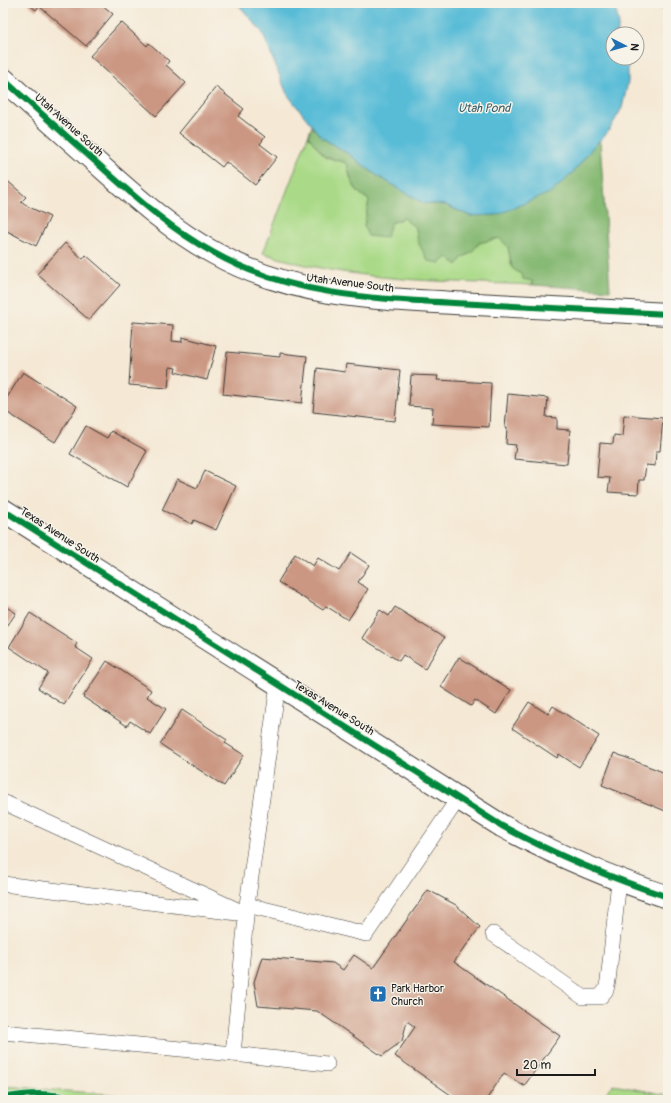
<svg xmlns="http://www.w3.org/2000/svg" width="671" height="1103" viewBox="0 0 671 1103" font-family="Pangolin,sans-serif">
	<style>
		.green { fill: #aada88; stroke: #637b52 }
		.forest { fill: #87ba74; stroke: #526b48 }
		.water { fill: #59bcd7; stroke: #3a6c7a }
		.building { fill: #cb9782 }
		.lines { fill: none; stroke-linecap: round; stroke-linejoin: round }
		.lane-casing { stroke: #3d3b38; stroke-width: 16 }
		.street-casing { stroke: #3d3b38; stroke-width: 24 }
		.secondary-casing { stroke: #3d3b38; stroke-width: 24 }
		.lane { stroke: #fff; stroke-width: 15 }
		.street { stroke: #fff; stroke-width: 22 }
		.secondary { stroke: #fff; stroke-width: 22 }
		.cycleway-casing { stroke: #f7f3e8; stroke-width: 8 }
		.cycleway { stroke: #00873e; stroke-width: 6 }
		.labels { text-anchor: middle; dominant-baseline: central; stroke-width: 3; stroke-linejoin: round; paint-order: stroke }
		.street-label { font-size: 11px; fill: #1c1c1c; stroke: #f7f3e8 }
		.poi-label { font-size: 11px; fill: #1c1c1c; stroke: #f7f3e8; text-anchor: start }
		.water-label { font-size: 12px; font-style: italic; fill: #345c67; stroke: #f7f3e8 }
	</style>
	<rect width="100%" height="100%" fill="#f7f3e8"/>
	<filter id="ink" filterUnits="userSpaceOnUse"><feTurbulence type="fractalNoise" baseFrequency=".025" numOctaves="2"/><feDisplacementMap in="SourceGraphic" scale="8" xChannelSelector="R" yChannelSelector="G"/><feConvolveMatrix kernelMatrix="1 2 1 2 8 2 1 2 1" color-interpolation-filters="sRGB"/></filter>
	<filter id="wash" filterUnits="userSpaceOnUse"><feTurbulence type="fractalNoise" baseFrequency=".012" numOctaves="4" result="noise"/><feDisplacementMap in="SourceGraphic" scale="16" xChannelSelector="R" yChannelSelector="G"/><feGaussianBlur stdDeviation="0.9" result="paint"/><feColorMatrix in="noise" values="0 0 0 0 0 0 0 0 0 0 0 0 0 0 0 0 0 1.4 0 .05"/><feComposite in="paint" operator="in"/></filter>
	<g filter="url(#wash)">
		<rect width="100%" height="100%" fill="#f5e9d6"/>
		<g class="green">
			<path d="M 308,136 L 325,157 L 347,163 C 350,180 353,191 369,200 L 364,226 L 391,223 L 403,218 L 416,228 L 418,242 C 433,249 454,265 470,253 C 473,251 475,247 478,244 C 483,240 493,241 499,238 L 508,247 L 512,268 L 532,281 L 533,285 C 443,281 349,282 263,253 Z"/>
			<path d="M 613,1085 L 668,1095 L 668,1100 L 598,1100 Z"/>
			<path d="M 3,1086 L 183,1100 L 3,1100 Z"/>
		</g>
		<path class="forest" d="M 312,126 L 321,137 L 350,155 L 376,175 L 423,203 L 446,205 L 470,216 L 593,147 L 600,141 L 610,290 L 533,285 L 532,281 L 523,279 L 521,274 L 512,268 L 508,247 L 499,238 L 479,243 L 471,253 L 462,258 L 457,265 L 448,257 L 440,263 L 428,261 L 418,242 L 416,228 L 403,218 L 391,223 L 386,238 L 368,236 L 364,226 L 369,200 C 354,191 350,180 347,163 L 325,157 L 308,136 Z"/>
		<path class="water" d="M 237,3 L 614,3 L 619,24 L 617,34 L 613,34 L 613,58 L 626,58 L 628,65 L 628,82 L 622,108 L 608,132 L 593,147 L 572,174 L 552,192 L 497,215 L 470,216 L 446,205 L 423,203 L 376,175 L 350,155 L 321,137 L 287,94 L 262,32 Z"/>
		<g id="blocks">
			<g class="building">
				<path d="M 27,3 L 100,3 L 113,14 L 86,46 L 39,6 L 36,10 Z"/>
				<path d="M 662,3 L 668,3 L 668,15 L 666,15 Z"/>
				<path d="M 121,22 L 147,46 L 149,43 L 169,61 L 166,65 L 186,83 L 156,116 L 90,56 Z"/>
				<path d="M 216,87 L 244,109 L 238,116 L 265,137 L 260,144 L 277,157 L 255,185 L 226,162 L 222,167 L 179,133 Z"/>
				<path d="M 3,177 L 26,197 L 21,202 L 25,205 L 50,217 L 36,246 L 3,229 Z"/>
				<path d="M 65,243 L 83,259 L 86,255 L 120,285 L 89,320 L 37,274 Z"/>
				<path d="M 133,322 L 173,325 L 172,341 L 182,342 L 182,337 L 216,346 L 207,380 L 175,372 L 176,368 L 170,367 L 168,388 L 129,385 Z"/>
				<path d="M 227,352 L 280,357 L 280,353 L 307,356 L 302,403 L 223,394 Z"/>
				<path d="M 346,364 L 400,370 L 395,421 L 313,412 L 317,368 L 345,372 Z"/>
				<path d="M 23,372 L 77,406 L 55,442 L 3,410 L 3,404 Z"/>
				<path d="M 411,375 L 438,376 L 437,380 L 491,383 L 489,427 L 432,424 L 433,408 L 409,406 Z"/>
				<path d="M 508,394 L 548,398 L 546,417 L 557,418 L 557,429 L 570,430 L 567,464 L 514,459 L 516,445 L 506,444 L 507,428 L 505,428 Z"/>
				<path d="M 624,415 L 663,418 L 660,451 L 656,451 L 655,466 L 646,465 L 644,480 L 639,480 L 638,494 L 608,492 L 610,478 L 597,477 L 600,443 L 613,444 L 614,435 L 622,436 Z"/>
				<path d="M 86,426 L 107,438 L 111,431 L 147,451 L 127,487 L 70,454 Z"/>
				<path d="M 205,471 L 236,486 L 216,530 L 194,520 L 192,524 L 162,510 L 177,479 L 197,488 Z"/>
				<path d="M 351,553 L 369,565 L 358,582 L 368,589 L 348,620 L 326,606 L 323,610 L 278,582 L 295,554 L 313,566 L 318,558 L 339,571 Z"/>
				<path d="M 3,605 L 16,613 L 3,632 Z"/>
				<path d="M 395,607 L 444,638 L 425,669 L 403,655 L 399,661 L 362,638 L 380,610 L 389,616 Z"/>
				<path d="M 30,613 L 77,643 L 75,647 L 93,659 L 64,705 L 38,688 L 48,673 L 9,647 Z"/>
				<path d="M 459,657 L 511,690 L 496,714 L 475,700 L 471,706 L 441,687 Z"/>
				<path d="M 107,661 L 151,690 L 147,697 L 166,709 L 150,734 L 130,721 L 127,726 L 83,697 Z"/>
				<path d="M 529,702 L 548,714 L 553,706 L 599,736 L 579,767 L 559,754 L 557,758 L 512,728 Z"/>
				<path d="M 182,710 L 227,740 L 225,743 L 244,755 L 224,786 L 160,744 Z"/>
				<path d="M 614,753 L 668,774 L 668,812 L 602,785 Z"/>
				<path d="M 428,890 L 456,905 L 480,927 L 454,962 L 560,1036 L 524,1086 L 504,1073 L 486,1100 L 458,1100 L 395,1056 L 415,1027 L 407,1021 L 402,1041 L 382,1056 L 317,1011 L 258,1006 L 254,982 L 262,957 L 333,963 L 343,970 L 354,955 L 373,968 Z"/>
			</g>
		</g>
	</g>
	<g filter="url(#ink)">
		<use href="#blocks" fill-opacity="0" stroke="#3d3b38" stroke-width="1"/>
		<g class="lines">
			<g class="lane-casing">
				<g id="lane">
					<path d="M 278,684 L 247,905 L 366,934 L 458,799"/>
					<path d="M 3,802 L 246,914 L 3,884"/>
					<path d="M 247,906 L 233,1054 L 327,1064"/>
					<path d="M 493,934 L 583,997 L 600,997 L 606,990 L 608,981 L 619,881"/>
					<path d="M 3,1032 L 233,1054"/>
				</g>
			</g>
			<g class="street-casing">
				<path id="street" d="M 3,79 C 34,107 65,135 97,163 C 134,196 170,229 214,253 C 296,299 385,299 476,304 C 540,307 604,311 668,314"/>
			</g>
			<g class="secondary-casing">
				<path id="secondary" d="M 3,510 L 502,826 C 556,855 610,878 668,897"/>
			</g>
			<use href="#lane" class="lane"/>
			<use href="#street" class="street"/>
			<use href="#secondary" class="secondary"/>
			<g class="cycleway-casing">
				<g id="cycleway">
					<path d="M 3,79 C 34,107 65,135 97,163 C 134,196 170,229 214,253 C 296,299 385,299 476,304 C 540,307 604,311 668,314"/>
					<path d="M 3,510 L 502,826 C 556,855 610,878 668,897"/>
					<path d="M 3,1098 C 27,1093 52,1091 75,1100"/>
				</g>
			</g>
			<use href="#cycleway" class="cycleway"/>
		</g>
	</g>
	<defs>
		<g id="church-square" transform="scale(0.9)"><rect x="-9" y="-9" width="18" height="18" rx="4" fill="#1f6fb2" stroke="#f7f3e8"/><path d="M-1.2-6h2.4v3.5h3.3v2.4h-3.3V6h-2.4V-.1h-3.3v-2.4h3.3Z" fill="#fff"/></g>
	</defs>
	<g fill-rule="evenodd">
		<use href="#church-square" x="378" y="994"/>
	</g>
	<g class="labels">
		<g class="street-label">
			<text transform="translate(69 125) rotate(42)">Utah Avenue South</text>
			<text transform="translate(350 283) rotate(7)">Utah Avenue South</text>
			<text transform="translate(60 535) rotate(33)">Texas Avenue South</text>
			<text transform="translate(334 708) rotate(32)">Texas Avenue South</text>
		</g>
		<g class="poi-label">
			<text x="391" y="988">Park Harbor<tspan x="391" dy="13">Church</tspan></text>
		</g>
		<g class="water-label">
			<text x="484" y="108">Utah Pond</text>
		</g>
	</g>
	<rect width="671" height="1103" fill="none" stroke="#f7f3e8" stroke-width="16"/>
	<g transform="translate(625 46) rotate(96)"><circle r="19" fill="#f7f3e8" stroke="#9f9d96"/>
	<path d="M0-3L7 15L0 10L-7 15Z" fill="#1f6fb2"/>
	<text y="-6" font-size="11" font-weight="bold" text-anchor="middle" fill="#1c1c1c">N</text>
	</g>
	<path d="M517 1069v6h78v-6" fill="none" stroke="#1c1c1c" stroke-width="2"/>
	<text x="523" y="1069" font-size="12" fill="#1c1c1c" stroke="#f7f3e8" stroke-width="3" paint-order="stroke">20 m</text>
</svg>
